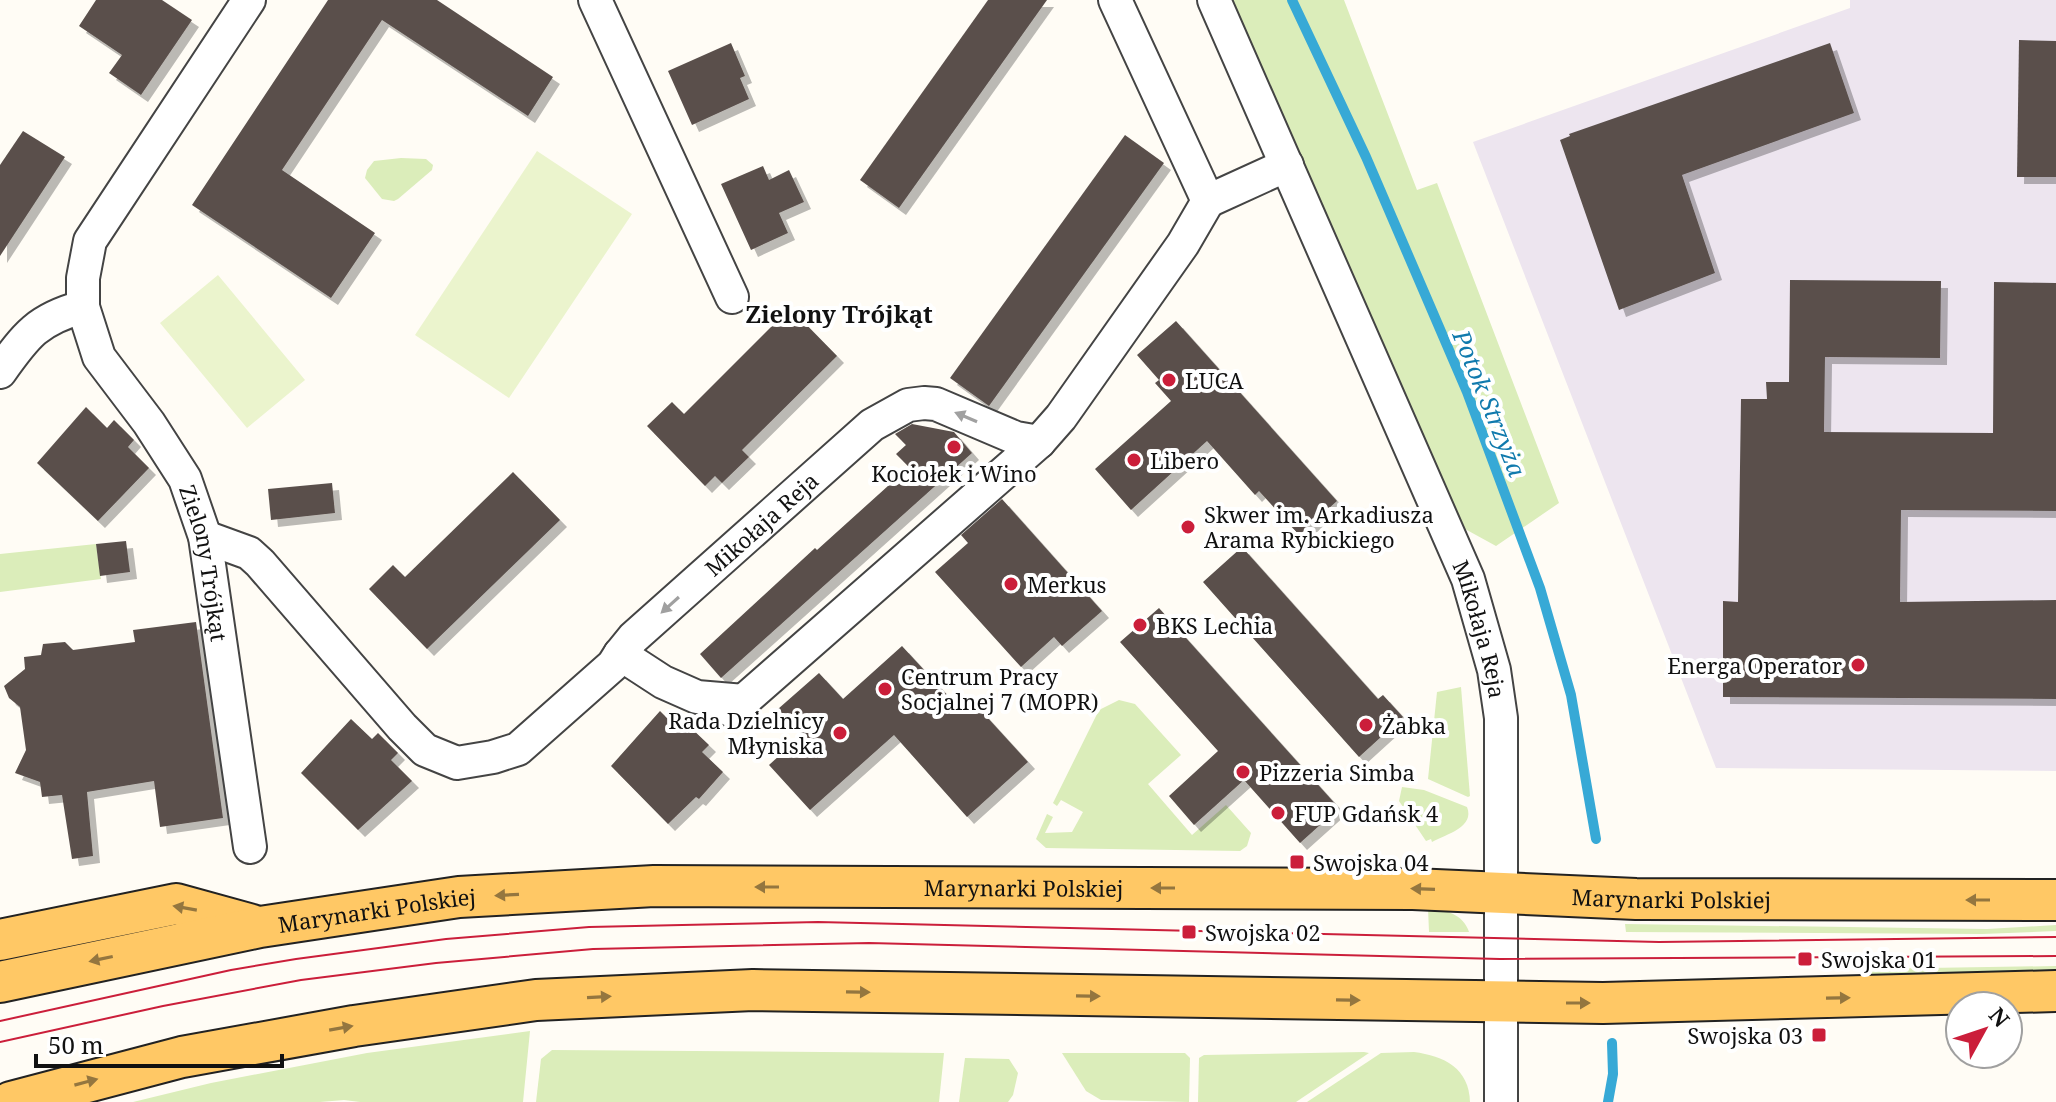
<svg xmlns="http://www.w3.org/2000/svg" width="2056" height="1102" viewBox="0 0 2056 1102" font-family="'Noto Serif',serif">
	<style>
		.industrial { fill: #ede5ef }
		.green { fill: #dbedba }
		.pitch { fill: #ebf4cd }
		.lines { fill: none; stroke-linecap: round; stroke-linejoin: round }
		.stream { stroke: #37a9d6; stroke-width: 10 }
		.building { fill: #5a504c; filter: url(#shadow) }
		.minor-casing { stroke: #444; stroke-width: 36 }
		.major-casing { stroke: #222; stroke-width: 44 }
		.minor { stroke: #fff; stroke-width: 32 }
		.major { stroke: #ffc865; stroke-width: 40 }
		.tram { stroke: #cb1e3a; stroke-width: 2 }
		.oneway { fill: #a0a0a0 }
		.oneway2 { fill: #94763f }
		.poi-dot { fill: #cb1e3a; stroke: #fff; stroke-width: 3 }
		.labels { text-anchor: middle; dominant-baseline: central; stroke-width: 8; stroke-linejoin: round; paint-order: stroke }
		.poi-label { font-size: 22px; fill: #111; stroke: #fff; text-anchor: start }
		.street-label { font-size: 22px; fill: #111; stroke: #fff }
		.neighbourhood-label { font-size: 24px; font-weight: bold; fill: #111; stroke: #fff }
		.water-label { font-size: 24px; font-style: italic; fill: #107aad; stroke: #fff }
	</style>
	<defs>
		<filter id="shadow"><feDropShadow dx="7" dy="7" stdDeviation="0" flood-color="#0004"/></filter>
	</defs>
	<rect width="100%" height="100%" fill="#fffcf5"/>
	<path class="industrial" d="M 1850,0 L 2056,0 L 2056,771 L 1716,768 L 1473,142 L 1850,8 Z"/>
	<g class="green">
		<path d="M 1230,0 L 1344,0 L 1417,190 L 1437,183 L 1559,503 L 1496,546 L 1465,529 Z"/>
		<path d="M 401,158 L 426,159 L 433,165 L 432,170 L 398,199 L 394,201 L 382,199 L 365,178 L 367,170 L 374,161 Z"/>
		<path d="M 96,544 L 101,579 L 0,592 L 0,554 Z"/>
		<path d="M 1461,687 L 1470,796 L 1468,797 L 1428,779 L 1437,692 Z"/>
		<path d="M 1119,700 L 1135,704 L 1181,755 L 1148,784 L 1192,835 L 1226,805 L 1251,833 L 1247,846 L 1240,851 L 1046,848 L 1036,839 L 1047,814 L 1053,817 L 1045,833 L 1072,832 L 1083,812 L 1061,800 L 1057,806 L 1053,803 L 1099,710 Z"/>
		<path d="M 1402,787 L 1424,790 L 1467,807 C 1475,827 1447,834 1432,842 L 1431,839 L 1426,841 L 1399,801 Z"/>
		<path d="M 1428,908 C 1446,910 1463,914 1469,932 L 1429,932 Z"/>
		<path d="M 1625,924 L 1987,929 L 2056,925 L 2056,931 L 1982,934 L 1626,932 Z"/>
		<path d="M 2056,966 L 2056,973 L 1865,977 L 1865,969 Z"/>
		<path d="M 530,1031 L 523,1102 L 360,1102 L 344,1100 L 320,1102 L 133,1102 L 211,1083 L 367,1053 Z"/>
		<path d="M 552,1050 L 944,1053 L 939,1102 L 536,1102 L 541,1059 Z"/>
		<path d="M 1364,1052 L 1369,1053 L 1296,1102 L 1198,1102 L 1199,1058 L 1204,1055 Z"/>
		<path d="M 1414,1052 C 1444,1056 1469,1068 1470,1102 L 1307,1102 L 1381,1053 Z"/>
		<path d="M 1062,1053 L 1185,1053 L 1190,1058 L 1189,1102 L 1101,1100 L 1086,1091 Z"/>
		<path d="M 965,1058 L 1009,1059 L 1018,1073 L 1013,1095 L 1008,1102 L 959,1102 Z"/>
	</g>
	<g class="pitch">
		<path d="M 537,151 L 632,214 L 509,398 L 415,335 Z"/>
		<path d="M 218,275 L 305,380 L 247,428 L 160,323 Z"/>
	</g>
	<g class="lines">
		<g class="stream">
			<path d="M 1292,0 L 1366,157 L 1467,392 L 1540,588 L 1571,695 L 1596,839"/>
			<path d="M 1608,1102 L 1613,1074 L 1612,1043"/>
		</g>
	</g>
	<g class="building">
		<path d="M 96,0 L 162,0 L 192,20 L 141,95 L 109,73 L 122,55 L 79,26 Z"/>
		<path d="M 328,0 L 437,0 L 553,77 L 528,116 L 382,20 L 282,170 L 375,233 L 331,298 L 192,205 Z"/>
		<path d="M 988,0 L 1047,0 L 899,208 L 860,180 Z"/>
		<path d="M 2019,40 L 2056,41 L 2056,177 L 2017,177 Z"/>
		<path d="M 731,43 L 745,76 L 740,78 L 749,99 L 692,125 L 668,71 Z"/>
		<path d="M 1830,43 L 1854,113 L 1682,175 L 1715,273 L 1619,310 L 1560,140 L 1570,136 L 1569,134 Z"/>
		<path d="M 23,131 L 65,157 L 0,256 L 0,165 Z"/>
		<path d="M 1125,135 L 1164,163 L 989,406 L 950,378 Z"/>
		<path d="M 763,166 L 769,180 L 789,170 L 804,202 L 779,213 L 788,233 L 751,250 L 721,184 Z"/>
		<path d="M 1790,280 L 1941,281 L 1940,358 L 1825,357 L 1824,432 L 1993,433 L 1994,282 L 2056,283 L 2056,511 L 1901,510 L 1900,602 L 2056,600 L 2056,699 L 1723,697 L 1723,601 L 1738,602 L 1741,399 L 1767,399 L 1766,382 L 1789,382 Z"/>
		<path d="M 790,308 L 837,356 L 742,450 L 749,457 L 722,483 L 715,476 L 705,486 L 647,426 L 672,402 L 684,414 Z"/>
		<path d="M 1176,321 L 1337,501 L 1299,535 L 1259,491 L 1255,495 L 1207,441 L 1131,510 L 1095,469 L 1171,401 L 1155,383 L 1159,380 L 1137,355 Z"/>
		<path d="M 86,407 L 107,428 L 114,420 L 134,440 L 128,447 L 149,468 L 98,521 L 37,463 Z"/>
		<path d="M 912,424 L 954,432 L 972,453 L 721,678 L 700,654 L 815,548 L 817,550 L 909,467 L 896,454 L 906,445 L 895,434 Z"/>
		<path d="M 513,472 L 560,520 L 427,649 L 369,589 L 393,565 L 405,577 Z"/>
		<path d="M 332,483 L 335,513 L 271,520 L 268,489 Z"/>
		<path d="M 1002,499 L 1102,611 L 1062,646 L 1054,637 L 1021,667 L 935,572 L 968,543 L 961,535 Z"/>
		<path d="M 126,541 L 130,572 L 100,576 L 96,544 Z"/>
		<path d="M 1242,547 L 1378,699 L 1383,695 L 1403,717 L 1359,757 L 1203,582 Z"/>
		<path d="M 1159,608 L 1339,808 L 1300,843 L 1244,780 L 1194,825 L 1169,796 L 1218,751 L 1120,642 Z"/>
		<path d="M 196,622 L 223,818 L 160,827 L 154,781 L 87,792 L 93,856 L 72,859 L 62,795 L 42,797 L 40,782 L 15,773 L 26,750 L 20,707 L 9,698 L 4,686 L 25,669 L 24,657 L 41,655 L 43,644 L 65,642 L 73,650 L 135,642 L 133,630 Z"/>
		<path d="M 902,646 L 960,709 L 962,707 L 967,712 L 976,705 L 1028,762 L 967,817 L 894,735 L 810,810 L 769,765 L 802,735 L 778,709 L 819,673 L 843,699 Z"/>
		<path d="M 660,711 L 682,733 L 689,726 L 709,745 L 702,752 L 723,772 L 699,799 L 696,797 L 668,824 L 611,766 Z"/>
		<path d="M 351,719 L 372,739 L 378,733 L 398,753 L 391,760 L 412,781 L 358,830 L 301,773 Z"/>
	</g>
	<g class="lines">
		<g class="minor-casing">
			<g id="minor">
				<path id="s1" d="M 249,0 L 90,241 L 83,278 L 83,307 L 99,357 L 149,423 L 185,479 L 205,537 L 250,847"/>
				<path d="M 595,0 L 732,297"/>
				<path id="s2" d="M 1214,0 L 1468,579 L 1494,670 L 1501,718 L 1501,1102"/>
				<path d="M 1208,201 L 1287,165"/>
				<path d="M 0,372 C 26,335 38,319 83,307"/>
				<path d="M 205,537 L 249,553 L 260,563 L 402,727 L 425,750 L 457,763 L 493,757 L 518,749 L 613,665 L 620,654"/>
				<path id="s3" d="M 744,701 L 697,697 L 663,682 L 620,654 L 633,638 L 872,425 L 908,405 L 924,403 L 936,404 L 1016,438 L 1039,442"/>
				<path d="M 732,711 L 1039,442 L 1061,417 L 1183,244 L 1208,201 L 1115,0"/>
			</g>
		</g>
		<g class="major-casing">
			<g id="major">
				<path d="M 0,940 L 176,904 L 252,925"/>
				<path id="s4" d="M 0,982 L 260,927 L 459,897 L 654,886 L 1413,889 L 1636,899 L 2056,900"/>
				<path d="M 11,1102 L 182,1057 L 354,1026 L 536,1000 L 753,990 L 1603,1003 L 2056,991"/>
			</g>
		</g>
		<use href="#minor" class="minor"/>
		<use href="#major" class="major"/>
		<g class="tram">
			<path d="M 0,1021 L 231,970 L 296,959 L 446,939 L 589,927 L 818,922 L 1659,942 L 2056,937"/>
			<path d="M 0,1042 L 163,1006 L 301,980 L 436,963 L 593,949 L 869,943 L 1500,959 L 2056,956"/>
		</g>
	</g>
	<defs><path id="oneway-solid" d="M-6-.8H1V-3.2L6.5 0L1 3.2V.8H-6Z" transform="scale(2)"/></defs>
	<g class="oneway">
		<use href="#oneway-solid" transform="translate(966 417) rotate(-157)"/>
		<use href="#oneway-solid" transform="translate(670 605) rotate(138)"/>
	</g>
	<g class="oneway2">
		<use href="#oneway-solid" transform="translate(767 887) rotate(-180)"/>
		<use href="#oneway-solid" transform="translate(1163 888) rotate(-180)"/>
		<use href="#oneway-solid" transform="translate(1423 889) rotate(-178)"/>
		<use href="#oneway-solid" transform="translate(507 895) rotate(177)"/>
		<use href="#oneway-solid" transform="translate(1978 900) rotate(-180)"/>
		<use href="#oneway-solid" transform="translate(185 908) rotate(-170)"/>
		<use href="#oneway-solid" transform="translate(101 959) rotate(168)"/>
		<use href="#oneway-solid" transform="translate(858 992) rotate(1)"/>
		<use href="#oneway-solid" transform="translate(1088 996) rotate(1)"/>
		<use href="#oneway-solid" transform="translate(599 997) rotate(-3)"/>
		<use href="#oneway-solid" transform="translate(1838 998) rotate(-1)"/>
		<use href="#oneway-solid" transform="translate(1348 1000) rotate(1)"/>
		<use href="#oneway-solid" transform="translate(1578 1003)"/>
		<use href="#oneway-solid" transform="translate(341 1028) rotate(-10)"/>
		<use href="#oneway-solid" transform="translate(86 1082) rotate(-15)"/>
	</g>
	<g class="poi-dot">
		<circle cx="1169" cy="380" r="8"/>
		<circle cx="954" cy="447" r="8"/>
		<circle cx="1134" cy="460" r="8"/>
		<circle cx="1188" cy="527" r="8"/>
		<circle cx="1011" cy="584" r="8"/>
		<circle cx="1140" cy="625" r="8"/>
		<circle cx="1858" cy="665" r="8"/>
		<circle cx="885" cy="689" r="8"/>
		<circle cx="1366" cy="725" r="8"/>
		<circle cx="840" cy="733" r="8"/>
		<circle cx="1243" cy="772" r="8"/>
		<circle cx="1278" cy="813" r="8"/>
		<rect x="1289" y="854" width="16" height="16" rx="4"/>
		<rect x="1181" y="924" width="16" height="16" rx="4"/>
		<rect x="1797" y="951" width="16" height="16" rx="4"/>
		<rect x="1811" y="1027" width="16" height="16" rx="4"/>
	</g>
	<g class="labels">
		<g class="poi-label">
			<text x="1185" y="380">LUCA</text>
			<text x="1150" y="460">Libero</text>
			<text x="954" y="473" text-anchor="middle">Kociołek i Wino</text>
			<text x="1204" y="514">Skwer im. Arkadiusza<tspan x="1204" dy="25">Arama Rybickiego</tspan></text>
			<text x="1027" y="584">Merkus</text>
			<text x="1156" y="625">BKS Lechia</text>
			<text x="1842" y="665" text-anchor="end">Energa Operator</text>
			<text x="901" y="676">Centrum Pracy<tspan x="901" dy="25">Socjalnej 7 (MOPR)</tspan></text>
			<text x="824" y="720" text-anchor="end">Rada Dzielnicy<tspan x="824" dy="25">Młyniska</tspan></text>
			<text x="1382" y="725">Żabka</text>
			<text x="1259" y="772">Pizzeria Simba</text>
			<text x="1294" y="813">FUP Gdańsk 4</text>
			<text x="1313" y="862">Swojska 04</text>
			<text x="1205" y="932">Swojska 02</text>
			<text x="1821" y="959">Swojska 01</text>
			<text x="1803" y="1035" text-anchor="end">Swojska 03</text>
		</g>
		<g class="street-label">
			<text stroke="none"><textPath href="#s3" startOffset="328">Mikołaja Reja</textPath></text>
			<text stroke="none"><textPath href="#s1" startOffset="644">Zielony Trójkąt</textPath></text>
			<text stroke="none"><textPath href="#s2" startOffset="684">Mikołaja Reja</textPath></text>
			<text stroke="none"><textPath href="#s4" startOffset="1032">Marynarki Polskiej</textPath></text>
			<text stroke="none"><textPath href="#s4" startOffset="1680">Marynarki Polskiej</textPath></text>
			<text stroke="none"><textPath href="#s4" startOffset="384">Marynarki Polskiej</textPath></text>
		</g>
		<g class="neighbourhood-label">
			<text x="839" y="313">Zielony Trójkąt</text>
		</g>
		<g class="water-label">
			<text transform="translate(1490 403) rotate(68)">Potok Strzyża</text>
		</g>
	</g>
	<g transform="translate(1984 1030) rotate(50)"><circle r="38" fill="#ffffff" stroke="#a0a0a0" stroke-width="2"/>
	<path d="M0-6L14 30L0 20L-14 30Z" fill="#cb1e3a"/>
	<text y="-12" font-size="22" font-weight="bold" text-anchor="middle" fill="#111111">N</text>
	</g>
	<path d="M36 1054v12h246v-12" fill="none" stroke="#111111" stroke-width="4"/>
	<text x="48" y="1054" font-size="24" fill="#111111" stroke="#ffffff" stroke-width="6" paint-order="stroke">50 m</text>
</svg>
